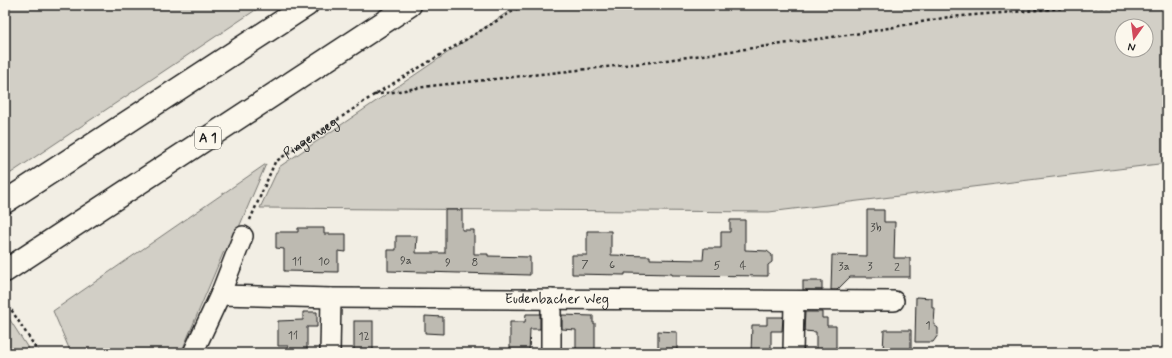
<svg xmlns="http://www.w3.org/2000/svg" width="1172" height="358" viewBox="0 0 1172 358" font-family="Mynerve,sans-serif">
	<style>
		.green { fill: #d2cfc6; stroke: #777671; fill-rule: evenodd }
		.building { fill: #bdbab1; stroke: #1c1c1c }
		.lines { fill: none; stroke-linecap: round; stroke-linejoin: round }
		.street-casing { stroke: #1c1c1c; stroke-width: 22 }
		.highway-casing { stroke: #1c1c1c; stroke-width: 25 }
		.path { stroke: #1c1c1c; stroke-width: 2.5; stroke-dasharray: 3 3; stroke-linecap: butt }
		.street { stroke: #fbf7ec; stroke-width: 19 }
		.highway { stroke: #fbf7ec; stroke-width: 22 }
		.labels { text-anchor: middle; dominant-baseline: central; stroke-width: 3; stroke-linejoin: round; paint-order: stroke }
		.number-label { font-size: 12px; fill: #444441 }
		.shield { fill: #fbf7ec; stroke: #5f5e5a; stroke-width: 1 }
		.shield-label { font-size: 13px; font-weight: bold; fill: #1c1c1c }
		.street-label { font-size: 14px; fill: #1c1c1c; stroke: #fbf7ec }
	</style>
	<rect width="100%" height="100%" fill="#f2eee4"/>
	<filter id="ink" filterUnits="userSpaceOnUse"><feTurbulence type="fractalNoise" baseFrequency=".025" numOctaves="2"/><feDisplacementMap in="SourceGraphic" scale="8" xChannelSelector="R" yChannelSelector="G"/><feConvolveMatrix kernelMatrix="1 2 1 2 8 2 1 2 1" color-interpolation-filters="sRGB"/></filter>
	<g filter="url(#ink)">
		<g class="green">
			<path d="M 5,5 L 263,5 L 5,177 Z"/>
			<path d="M 518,5 L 1167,5 L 1167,163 L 769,212 L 260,208 L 279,167 ZM 1122,26 L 1146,26 L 1146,50 L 1122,50 Z"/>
			<path d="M 266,164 L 228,253 L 224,251 L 181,353 L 71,353 L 53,311 Z"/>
			<path d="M 5,312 L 31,353 L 5,353 Z"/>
		</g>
		<g class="building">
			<path d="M 445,210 L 462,210 L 462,230 L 474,230 L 474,254 L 488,254 L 488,256 L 530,257 L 530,275 L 388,271 L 388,250 L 396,250 L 396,236 L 417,236 L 416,253 L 445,253 Z"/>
			<path d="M 867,210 L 884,210 L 884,222 L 895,222 L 894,258 L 910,258 L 910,277 L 850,277 L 837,290 L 831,290 L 832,255 L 867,256 Z"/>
			<path d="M 730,220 L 745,220 L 745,250 L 767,251 L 772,255 L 772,262 L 768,265 L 768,276 L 672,275 L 672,274 L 625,273 L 625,275 L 572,274 L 572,255 L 587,255 L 587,231 L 611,231 L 611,255 L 650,256 L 650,259 L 703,260 L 704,248 L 721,248 L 721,232 L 730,232 Z"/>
			<path d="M 298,228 L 324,228 L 324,234 L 346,234 L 346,252 L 338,251 L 338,272 L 284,271 L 284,249 L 276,248 L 276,232 L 298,232 Z"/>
			<rect x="803" y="281" width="19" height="9"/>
			<path d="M 916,297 L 932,298 L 932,308 L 935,308 L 934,325 L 938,328 L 938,335 L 933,342 L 915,342 Z"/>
			<path d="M 303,312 L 317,312 L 317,327 L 307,327 L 307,353 L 286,353 L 288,346 L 278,346 L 278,321 L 303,320 Z"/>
			<path d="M 805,312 L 822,312 L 822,318 L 827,318 L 827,326 L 836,326 L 836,353 L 816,353 L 816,332 L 804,331 Z"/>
			<path d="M 526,314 L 540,314 L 540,329 L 530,329 L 529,353 L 510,353 L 510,322 L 525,322 Z"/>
			<path d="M 562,315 L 593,316 L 593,323 L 595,323 L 595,353 L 576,353 L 576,330 L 562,329 Z"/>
			<path d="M 425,316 L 443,317 L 443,334 L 425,333 Z"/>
			<path d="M 767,317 L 783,317 L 782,331 L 771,331 L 771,353 L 751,353 L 752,325 L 767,325 Z"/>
			<rect x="354" y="321" width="19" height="32"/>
			<path d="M 884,330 L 911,330 L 911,352 L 883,352 Z"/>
			<path d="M 658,331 L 677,332 L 677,350 L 658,350 Z"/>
		</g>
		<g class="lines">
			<g class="street-casing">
				<g id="street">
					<path id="s2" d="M 220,295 L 331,298 L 894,301"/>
					<path d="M 193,353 L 220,295 L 243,236"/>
					<path d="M 330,353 L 331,298"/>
					<path d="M 551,353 L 551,299"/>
					<path d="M 793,353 L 794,302"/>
				</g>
			</g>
			<g class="highway-casing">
				<g id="highway">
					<path d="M 5,202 L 307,5"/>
					<path d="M 5,271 L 410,5"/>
				</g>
			</g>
			<g class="path">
				<path d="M 374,95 L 430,86 L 652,62 L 861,33 L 949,17 L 1064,8 L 1134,5"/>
				<path id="s1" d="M 250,220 L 275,162 L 374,95 L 523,5"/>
				<path d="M 5,300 L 39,353"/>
			</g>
			<use href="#street" class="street"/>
			<use href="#highway" class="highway"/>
		</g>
	</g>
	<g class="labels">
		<g class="number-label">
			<text x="876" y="228">3b</text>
			<text x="406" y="261">9a</text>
			<text x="297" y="262">11</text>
			<text x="324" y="262">10</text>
			<text x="448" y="263">9</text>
			<text x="475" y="263">8</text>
			<text x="585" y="265">7</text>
			<text x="612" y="265">6</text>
			<text x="717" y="266">5</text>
			<text x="743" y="266">4</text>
			<text x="844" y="267">3a</text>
			<text x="870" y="267">3</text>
			<text x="897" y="268">2</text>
			<text x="928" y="326">1</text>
			<text x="293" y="336">11</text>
			<text x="364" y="337">12</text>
		</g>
		<rect class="shield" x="195" y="127" width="26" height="22" rx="3"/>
		<g class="shield-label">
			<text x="208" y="138">A 1</text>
		</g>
		<g class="street-label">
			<text stroke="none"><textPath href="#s1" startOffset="106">Pingenweg</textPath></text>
			<text stroke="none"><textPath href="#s2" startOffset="337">Eudenbacher Weg</textPath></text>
		</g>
	</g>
	<rect width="1172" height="358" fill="none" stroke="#fbf7ec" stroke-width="20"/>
	<rect x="10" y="10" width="1152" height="338" fill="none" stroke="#1c1c1c" stroke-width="1.5" filter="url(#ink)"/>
	<g transform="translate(1134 38) rotate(194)"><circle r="19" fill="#fbf7ec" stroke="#a29f99"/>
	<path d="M0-3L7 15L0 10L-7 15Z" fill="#d1495b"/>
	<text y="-6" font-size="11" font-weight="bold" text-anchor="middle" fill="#1c1c1c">N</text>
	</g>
</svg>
